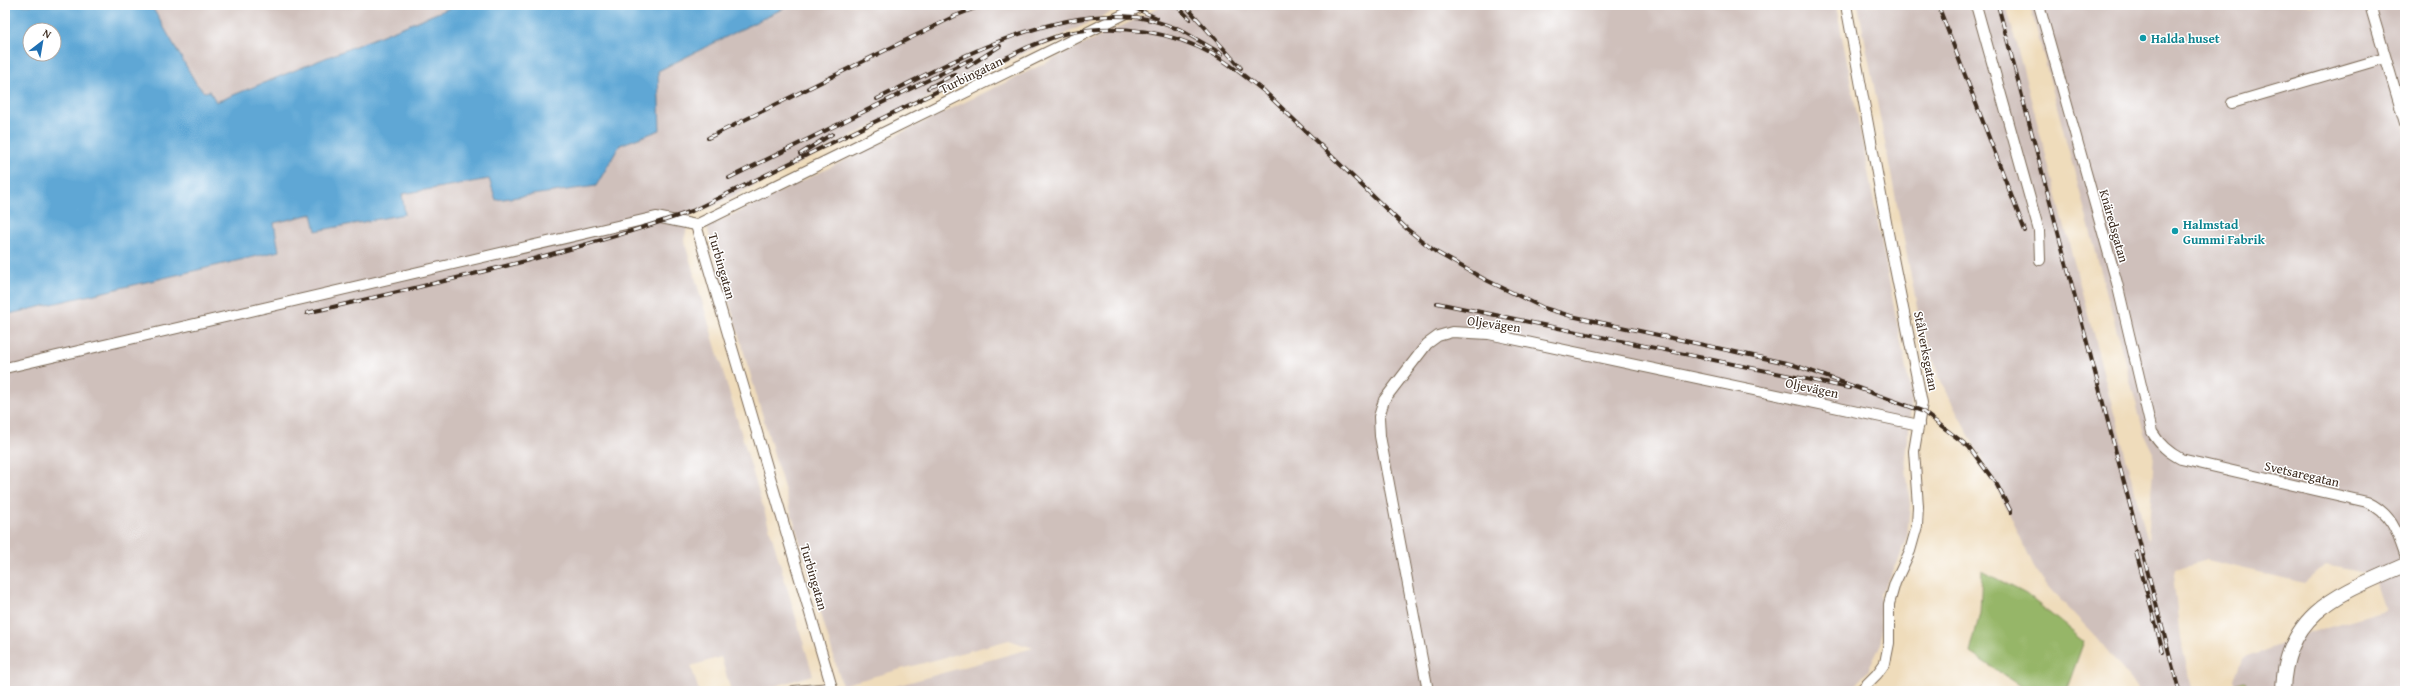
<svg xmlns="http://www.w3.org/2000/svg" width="2410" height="696" viewBox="0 0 2410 696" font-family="'Gentium Book Plus',serif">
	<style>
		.industrial { fill: #cfc0bb }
		.green { fill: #bed478; stroke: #7c7f4b }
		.forest { fill: #96b668; stroke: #687043 }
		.water { fill: #5ea7d5; stroke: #4c687a; fill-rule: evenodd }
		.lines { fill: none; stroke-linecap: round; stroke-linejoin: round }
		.minor-casing { stroke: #7a6855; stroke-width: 12 }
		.secondary-casing { stroke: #7a6855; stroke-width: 16 }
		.minor { stroke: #fff; stroke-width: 10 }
		.secondary { stroke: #fff; stroke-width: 14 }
		.rail-casing { stroke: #3b2a1e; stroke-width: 4 }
		.rail { stroke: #fff; stroke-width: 2.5; stroke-dasharray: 8; stroke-linecap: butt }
		.culture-dot { fill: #0f9aa8; stroke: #fff; stroke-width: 1.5 }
		.labels { text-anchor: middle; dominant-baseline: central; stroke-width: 3; stroke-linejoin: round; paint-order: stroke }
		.culture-label { font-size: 13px; font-weight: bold; fill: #0d838f; stroke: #fff; text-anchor: start }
		.street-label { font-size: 13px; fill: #3b2a1e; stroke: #fff }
	</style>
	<rect width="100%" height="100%" fill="#fff"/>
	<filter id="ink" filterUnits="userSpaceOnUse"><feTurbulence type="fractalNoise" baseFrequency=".025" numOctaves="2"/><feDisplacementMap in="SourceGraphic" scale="8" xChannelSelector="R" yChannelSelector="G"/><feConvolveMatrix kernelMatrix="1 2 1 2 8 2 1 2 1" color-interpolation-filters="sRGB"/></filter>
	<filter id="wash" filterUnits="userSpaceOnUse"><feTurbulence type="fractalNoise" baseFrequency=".012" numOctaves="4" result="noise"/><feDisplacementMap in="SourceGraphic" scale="16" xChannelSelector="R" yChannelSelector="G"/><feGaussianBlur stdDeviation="0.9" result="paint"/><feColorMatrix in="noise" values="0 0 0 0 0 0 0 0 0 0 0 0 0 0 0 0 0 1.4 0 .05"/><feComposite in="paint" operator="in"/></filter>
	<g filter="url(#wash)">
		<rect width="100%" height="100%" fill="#efdcbb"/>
		<g class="industrial">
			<path d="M 151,5 L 457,5 L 216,102 L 210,91 L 204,92 L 196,83 Z"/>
			<path d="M 790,5 L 1127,5 L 932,96 L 712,207 L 691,213 L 684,240 L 813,675 L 758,691 L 731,691 L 721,657 L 691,666 L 699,691 L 5,691 L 5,315 L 279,251 L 274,223 L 312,214 L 317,231 L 405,214 L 401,194 L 490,179 L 608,166 L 620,145 L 660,130 L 658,71 Z"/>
			<path d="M 1165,5 L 1836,5 L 1912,400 L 1905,456 L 1910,505 L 1907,537 L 1892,574 L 1880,594 L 1881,644 L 1868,671 L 1849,691 L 878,691 L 1033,648 L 1009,640 L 842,685 L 707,227 Z"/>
			<path d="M 1858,5 L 2006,5 L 2148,541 L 2154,454 L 2144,433 L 2030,5 L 2405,5 L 2405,691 L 2232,691 L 2232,689 L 2236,688 L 2234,679 L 2242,659 L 2313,632 L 2385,611 L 2376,582 L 2369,574 L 2325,565 L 2304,583 L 2207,560 L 2176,569 L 2174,583 L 2180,638 L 2193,691 L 2140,691 L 2097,638 L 2050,589 L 2036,571 L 2009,513 L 1939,377 L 1918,312 Z"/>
		</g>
		<path class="green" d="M 2245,681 L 2248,691 L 2232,691 L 2236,688 L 2235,684 Z"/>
		<path class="forest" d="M 1982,571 L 2026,594 L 2084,641 L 2066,691 L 2029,691 L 1970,653 L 1980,613 Z"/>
		<path class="water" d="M 5,5 L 151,5 L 196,83 L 204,92 L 210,91 L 216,102 L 457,5 L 790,5 L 658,71 L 660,130 L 620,145 L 596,186 L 496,200 L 489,179 L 402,194 L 405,214 L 316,231 L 312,214 L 274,223 L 279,251 L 5,315 ZM 30,30 L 54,30 L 54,54 L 30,54 Z"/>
	</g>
	<g filter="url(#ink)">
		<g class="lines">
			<g class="minor-casing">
				<g id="minor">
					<path d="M 1846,5 L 1888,233 L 1922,403 L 1914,451 L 1918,506 L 1917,526 L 1910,551 L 1895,583 L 1889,604 L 1889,643 L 1885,663 L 1877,674 L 1860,691"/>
					<path d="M 1976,5 L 2039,231 L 2040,260"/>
					<path d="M 2039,5 L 2117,283 L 2152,432 C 2160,445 2168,452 2181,459 L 2367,502 C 2391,513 2397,531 2405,555"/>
					<path d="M 2370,5 L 2405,123"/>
					<path d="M 2232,103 L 2385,58"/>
					<path d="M 5,368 L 656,217 L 696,225"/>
					<path d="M 794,691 L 832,688 L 696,225 L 1143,5"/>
					<path d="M 1428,691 L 1380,436 L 1379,417 L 1384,400 L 1427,344 L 1438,336 L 1452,332 L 1489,334 L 1919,425"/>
				</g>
			</g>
			<g class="secondary-casing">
				<path id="secondary" d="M 2283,691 C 2285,611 2342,593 2405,565"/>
			</g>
			<use href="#minor" class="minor"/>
			<use href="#secondary" class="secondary"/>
			<g class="rail-casing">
				<g id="rail">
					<path d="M 1128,5 L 1157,18"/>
					<path d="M 1176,5 L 1190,19"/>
					<path d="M 1185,5 L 1241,68"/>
					<path d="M 1938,5 L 2025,231"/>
					<path d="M 1998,5 L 2179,691"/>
					<path d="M 1177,28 L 1222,54"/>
					<path d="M 967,67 L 1000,46"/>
					<path d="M 928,88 L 955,74"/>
					<path d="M 1262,89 L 1407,229 L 1436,252 L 1484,279 L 1544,308 L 1571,316 L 1791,364 L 1922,411 L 1969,447 L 1997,485 L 2011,512"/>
					<path d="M 877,99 C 953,61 1048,8 1134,17 C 1150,18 1166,25 1181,30"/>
					<path d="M 708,138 L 955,16 L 983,5"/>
					<path d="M 800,154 L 832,134"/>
					<path d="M 729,178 L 971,59"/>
					<path d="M 1437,303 L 1849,388"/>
					<path d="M 307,313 C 435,283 567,255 692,211 L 1028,47 C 1041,42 1055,36 1068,33 C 1118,23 1172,31 1216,56 C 1233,66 1249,80 1265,92"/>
					<path d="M 2136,552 L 2163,652"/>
				</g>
			</g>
			<use href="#rail" class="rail"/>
		</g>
	</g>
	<g class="culture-dot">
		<circle cx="2143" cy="38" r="4"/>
		<circle cx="2175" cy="231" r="4"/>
	</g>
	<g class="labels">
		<g class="culture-label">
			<text x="2151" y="38">Halda huset</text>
			<text x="2183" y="224">Halmstad<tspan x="2183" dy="15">Gummi Fabrik</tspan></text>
		</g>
		<g class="street-label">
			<text transform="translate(971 75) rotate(-26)">Turbingatan</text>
			<text transform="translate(2114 226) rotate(74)">Knäredsgatan</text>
			<text transform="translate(722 266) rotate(74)">Turbingatan</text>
			<text transform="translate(1494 324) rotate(8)">Oljevägen</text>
			<text transform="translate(1926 351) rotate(79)">Stålverksgatan</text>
			<text transform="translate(1812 388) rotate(12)">Oljevägen</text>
			<text transform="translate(2302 474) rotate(13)">Svetsaregatan</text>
			<text transform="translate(814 577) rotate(74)">Turbingatan</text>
		</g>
	</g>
	<rect width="2410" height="696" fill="none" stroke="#fff" stroke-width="20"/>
	<g transform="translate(42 42) rotate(31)"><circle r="19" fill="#ffffff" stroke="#b1aaa5"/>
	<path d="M0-3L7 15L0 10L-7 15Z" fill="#1f6fb2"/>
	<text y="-6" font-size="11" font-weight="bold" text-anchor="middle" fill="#3b2a1e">N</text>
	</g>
</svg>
